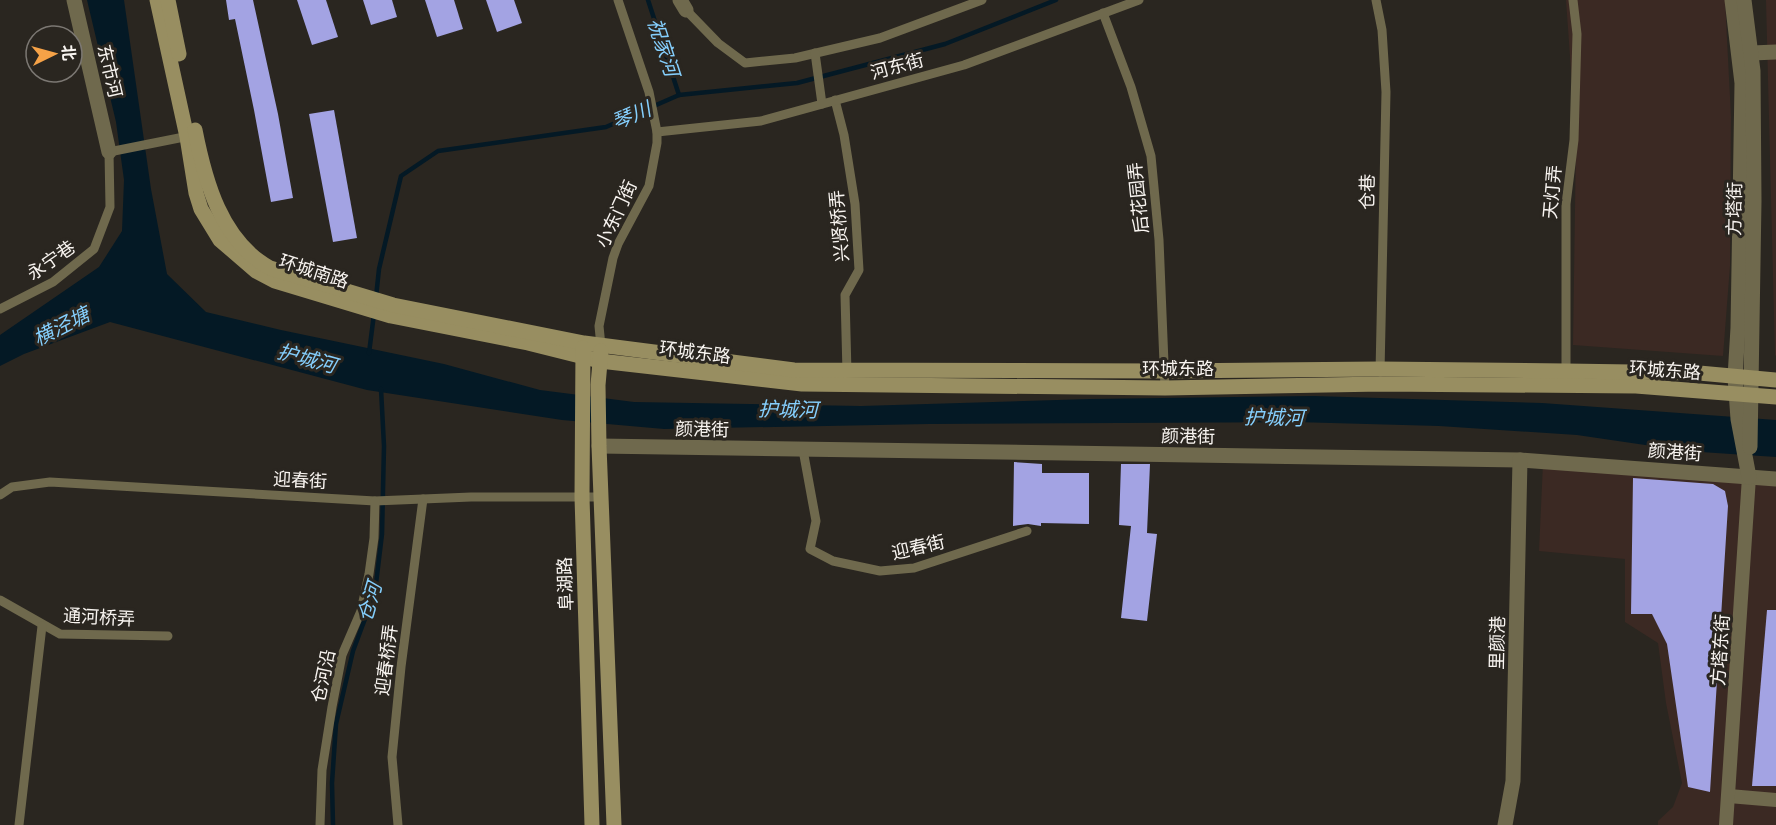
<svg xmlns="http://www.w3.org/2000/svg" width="1776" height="825" viewBox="0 0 1776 825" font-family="Lora,'Noto Sans SC',serif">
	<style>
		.commercial { fill: #3b2923 }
		.water { fill: #041925 }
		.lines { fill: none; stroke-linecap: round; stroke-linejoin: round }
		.stream { stroke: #041925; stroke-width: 4.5 }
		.building { fill: #a3a3e3 }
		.service { stroke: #6f694d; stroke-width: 9 }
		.pedestrian { stroke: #6f694d; stroke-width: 14 }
		.minor { stroke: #6f694d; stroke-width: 15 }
		.tertiary { stroke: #6f694d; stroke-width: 15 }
		.secondary { stroke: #988e61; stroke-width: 15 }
		.labels { text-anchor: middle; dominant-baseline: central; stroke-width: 6; stroke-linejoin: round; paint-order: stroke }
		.street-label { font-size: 18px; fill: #f8f4f0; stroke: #2a2620 }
		.water-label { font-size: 20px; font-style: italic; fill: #85cffd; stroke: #2a2620 }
	</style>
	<rect width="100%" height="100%" fill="#2a2620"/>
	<g class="commercial">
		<path d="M 1566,0 L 1725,0 L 1731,117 L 1730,266 L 1723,356 L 1573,345 L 1576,141 Z"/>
		<path d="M 1766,0 L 1776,0 L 1776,356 L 1775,355 Z"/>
		<path d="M 1543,463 L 1776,476 L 1776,825 L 1658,825 L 1658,821 L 1673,807 L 1682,783 L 1666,703 L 1658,643 L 1625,622 L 1625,559 L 1539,551 Z"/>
	</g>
	<path class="water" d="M 87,0 L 124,0 L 151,189 L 167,274 L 206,312 L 281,330 L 444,364 L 540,390 L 634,402 L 861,406 L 1090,399 L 1314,396 L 1542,403 L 1776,420 L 1776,457 L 1686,451 L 1577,435 L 1439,426 L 1295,422 L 929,424 L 664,429 L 562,420 L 367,390 L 110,322 L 24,354 L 0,366 L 0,335 L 99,267 L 122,231 L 124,180 L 116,122 Z"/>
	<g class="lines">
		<g class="stream">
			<path d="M 648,0 L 679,95"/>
			<path d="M 376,297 L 379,269 L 401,176 L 438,151 L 606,127 L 679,95 L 797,83 L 945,44 L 1056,0"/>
			<path d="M 369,353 L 374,314"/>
			<path d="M 333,825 L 332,783 L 336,724 L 353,651 L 375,592 L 382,534 L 384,446 L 381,389"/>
		</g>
	</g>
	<g class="building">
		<path d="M 226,0 L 253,0 L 278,114 L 293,198 L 271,202 L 254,110 L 235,19 L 229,20 Z"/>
		<path d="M 297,0 L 326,0 L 338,37 L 312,45 Z"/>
		<path d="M 363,0 L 392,0 L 397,17 L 371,25 Z"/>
		<path d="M 425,0 L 454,0 L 463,29 L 437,37 Z"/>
		<path d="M 486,0 L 514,0 L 522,23 L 497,32 Z"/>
		<path d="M 334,110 L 357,238 L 333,242 L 309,114 Z"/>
		<path d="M 1014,462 L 1042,464 L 1042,473 L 1089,473 L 1089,524 L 1041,523 L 1041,526 L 1028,524 L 1013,526 Z"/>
		<path d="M 1121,464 L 1150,464 L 1147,533 L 1157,534 L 1147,621 L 1121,618 L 1131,526 L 1119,525 Z"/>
		<path d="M 1633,478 L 1713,484 L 1725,491 L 1728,506 L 1710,792 L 1688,787 L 1667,644 L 1652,614 L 1631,614 Z"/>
		<path d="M 1767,610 L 1776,610 L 1776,786 L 1752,786 Z"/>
	</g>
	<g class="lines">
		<g class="service">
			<path d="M 1376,0 L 1382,30 L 1386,92 L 1380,372"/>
			<path d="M 686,10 L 718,43 L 745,63 L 795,58 L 880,38 L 982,0"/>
			<path d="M 1103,13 L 1131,87 L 1151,156 L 1159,240 L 1165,388"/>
			<path d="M 815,53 L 822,104"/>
			<path d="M 835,100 L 844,135 L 855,204 L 859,270 L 845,295 L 847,373"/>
			<path d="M 657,132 L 761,121 L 964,65 L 1139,0"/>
			<path d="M 0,309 L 53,282 L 94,249 L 110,207 L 109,152 L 189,136"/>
			<path d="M 601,346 L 599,326 L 613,258 L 618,244 L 649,186 L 657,143 L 657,132 L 649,92 L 618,0"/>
			<path d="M 1566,375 L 1566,204 L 1574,140 L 1577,34 L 1573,0"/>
			<path d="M 803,450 L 816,521 L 810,549 L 833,561 L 880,571 L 914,568 L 1027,531"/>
			<path d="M 0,495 L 12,487 L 50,482 L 375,501 L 471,497 L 601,497"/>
			<path d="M 0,600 L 60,634 L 168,636"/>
			<path d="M 19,825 L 42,626"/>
			<path d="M 320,825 L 322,770 L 332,707 L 342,655 L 361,611 L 369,574 L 374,538 L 375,501"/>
			<path d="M 398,825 L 392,757 L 401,667 L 423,499"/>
		</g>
		<g class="pedestrian">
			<path d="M 1729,796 L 1776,800"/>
			<path d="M 1726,825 L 1749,477"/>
		</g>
		<g class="minor">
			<path d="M 74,0 L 109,152"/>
			<path d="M 680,0 L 686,10"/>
			<path d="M 1752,53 L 1776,52"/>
			<path d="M 599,446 L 1520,460 L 1776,479"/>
			<path d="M 1505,825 L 1513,781 L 1520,460"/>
		</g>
		<g class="tertiary">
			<path d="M 1732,0 L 1742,83 L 1738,328 L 1735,377 L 1738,419 L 1749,477"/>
			<path d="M 1744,0 L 1753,71 L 1754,201 L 1750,447"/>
		</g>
		<g class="secondary">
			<path d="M 157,0 L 187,137 L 196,193 L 201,209 L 220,240 L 256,271 L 275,281 L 391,316 L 528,343 L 600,361 L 802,384 L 1165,388 L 1382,384 L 1636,386 L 1776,397"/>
			<path d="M 168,0 L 179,54"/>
			<path d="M 195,130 C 205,181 221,241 270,268 L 393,305 L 584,343 L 794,370 L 1164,371 L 1379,369 L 1566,371 L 1699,373 L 1776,380"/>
			<path d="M 583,348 L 582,497 L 592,825"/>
			<path d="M 601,351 L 598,385 L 599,446 L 614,825"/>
		</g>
	</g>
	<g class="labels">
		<g class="street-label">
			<text transform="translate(897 66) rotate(-15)">河东街</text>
			<text transform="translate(110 71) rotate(77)">东市河</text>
			<text transform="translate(1367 192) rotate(-89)">仓巷</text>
			<text transform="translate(1552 192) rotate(-85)">天灯弄</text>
			<text transform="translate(1138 198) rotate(-96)">后花园弄</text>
			<text transform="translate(1734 209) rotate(-89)">方塔街</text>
			<text transform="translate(616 214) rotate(-65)">小东门街</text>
			<text transform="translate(839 226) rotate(-95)">兴贤桥弄</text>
			<text transform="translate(51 260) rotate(-35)">永宁巷</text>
			<text transform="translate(314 271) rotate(18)">环城南路</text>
			<text transform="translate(695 352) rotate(7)">环城东路</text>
			<text x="1178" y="368">环城东路</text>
			<text transform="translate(1665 370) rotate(4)">环城东路</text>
			<text transform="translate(702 429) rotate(1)">颜港街</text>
			<text transform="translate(1188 436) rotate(1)">颜港街</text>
			<text transform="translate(1675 452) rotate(4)">颜港街</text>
			<text transform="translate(300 480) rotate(3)">迎春街</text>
			<text transform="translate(918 547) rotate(-13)">迎春街</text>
			<text transform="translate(565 584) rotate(-92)">阜湖路</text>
			<text transform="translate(99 617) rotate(3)">通河桥弄</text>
			<text transform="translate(1497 643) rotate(-89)">里颜港</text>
			<text transform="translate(1720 650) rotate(-86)">方塔东街</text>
			<text transform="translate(386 660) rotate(-83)">迎春桥弄</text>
			<text transform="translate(323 676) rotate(-78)">仓河沿</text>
		</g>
		<g class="water-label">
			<text transform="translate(664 47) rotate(72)">祝家河</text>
			<text transform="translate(631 115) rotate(-23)">琴川</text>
			<text transform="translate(61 326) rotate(-27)">横泾塘</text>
			<text transform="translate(307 358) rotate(15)">护城河</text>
			<text transform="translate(788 409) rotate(1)">护城河</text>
			<text transform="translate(1274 417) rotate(1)">护城河</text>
			<text transform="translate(369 602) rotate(-74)">仓河</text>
		</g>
	</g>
	<g transform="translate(54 54) rotate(85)"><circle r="28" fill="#2a2620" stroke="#7c7873" stroke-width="1.5"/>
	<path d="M0-4.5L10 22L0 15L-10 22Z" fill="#f6a247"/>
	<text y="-9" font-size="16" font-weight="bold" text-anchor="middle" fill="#f8f4f0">北</text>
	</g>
</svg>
